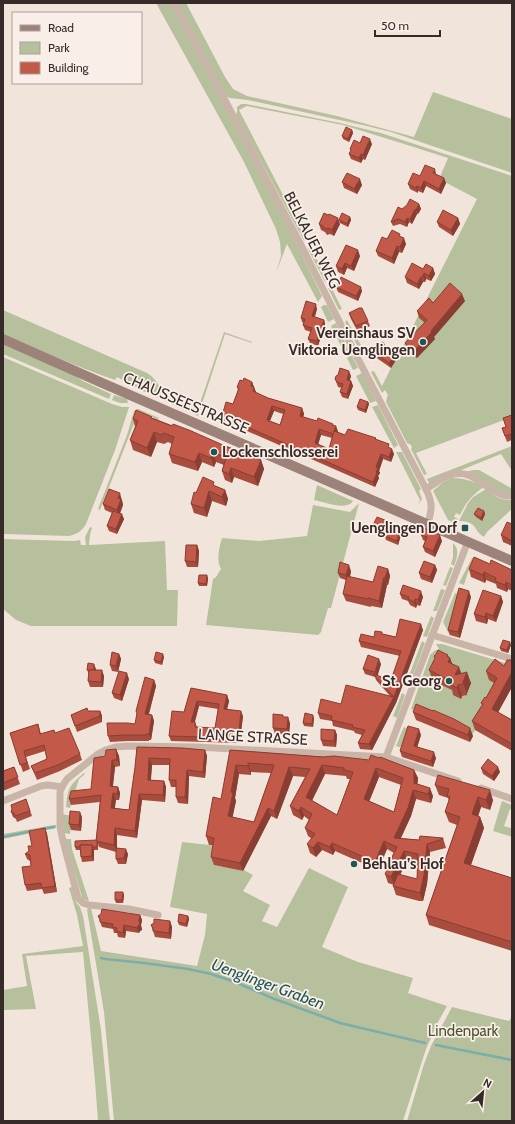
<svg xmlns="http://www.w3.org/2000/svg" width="515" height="1124" viewBox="0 0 515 1124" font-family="Cabin,sans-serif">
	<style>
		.green { fill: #b7c09c }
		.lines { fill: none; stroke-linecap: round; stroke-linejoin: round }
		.stream { stroke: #7baeab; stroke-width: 2.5 }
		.minor { stroke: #c9b4a8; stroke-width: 7 }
		.secondary { stroke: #9d8279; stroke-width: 10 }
		.wall { fill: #a84d3e; fill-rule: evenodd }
		.shaded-wall { fill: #883e32 }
		.building { fill: #c35948; stroke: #883e32; fill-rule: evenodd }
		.poi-dot { fill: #1e5654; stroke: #f9efe8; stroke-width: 1.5 }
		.labels { text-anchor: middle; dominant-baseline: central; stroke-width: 3.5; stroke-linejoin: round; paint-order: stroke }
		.street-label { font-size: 15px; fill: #362b28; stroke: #f9efe8 }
		.poi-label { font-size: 15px; font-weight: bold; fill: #362b28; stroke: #f9efe8; text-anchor: end }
		.park-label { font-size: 15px; fill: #49532c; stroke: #f9efe8 }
		.water-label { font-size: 16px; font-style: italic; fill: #1e5654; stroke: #f9efe8 }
	</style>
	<rect width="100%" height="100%" fill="#f1e5db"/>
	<g class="green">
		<path d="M 156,3 L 171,3 L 293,236 L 322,296 L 318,302 L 287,244 L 276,273 L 281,256 L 280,242 L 276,229 L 244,162 Z"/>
		<path d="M 176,3 L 186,3 L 225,77 L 233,89 L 247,96 L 337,116 L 414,137 L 433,92 L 512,119 L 512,173 L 391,132 L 367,126 L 248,100 L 230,98 L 225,96 Z"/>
		<path d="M 241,104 L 246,104 L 340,123 L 381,133 L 512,176 L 512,417 L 416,453 L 427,474 L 424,475 L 411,449 L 412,448 L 411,445 L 407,443 L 386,402 L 387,397 L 388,395 L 385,390 L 382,393 L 371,372 L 374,371 L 382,386 L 391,368 L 396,360 L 477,199 L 439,179 L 448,158 L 401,143 L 343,125 L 247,106 L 239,110 L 306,239 L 304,241 L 236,115 L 237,112 L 237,107 Z"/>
		<path d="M 310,246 L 328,281 L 325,282 L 308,249 Z"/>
		<path d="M 331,287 L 342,309 L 339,310 L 328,288 Z"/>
		<path d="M 324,305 L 327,305 L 334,319 L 328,322 L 321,307 Z"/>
		<path d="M 3,310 L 147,373 C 157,379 158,387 166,395 C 172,401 186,406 195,409 L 198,409 L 224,332 L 252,342 L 252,343 L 225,334 L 198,416 L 143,391 L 117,377 L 115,380 C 77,367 40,350 3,334 Z"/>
		<path d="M 347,320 L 363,349 L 360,351 L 345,322 Z"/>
		<path d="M 336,323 L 349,351 L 345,354 L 331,326 Z"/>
		<path d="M 3,344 L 74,375 L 83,381 L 111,394 L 109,399 L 3,354 Z"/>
		<path d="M 350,356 L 352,356 L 358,368 L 353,370 L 347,358 Z"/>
		<path d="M 3,357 L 112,404 L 122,407 L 129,407 L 115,450 L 86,524 C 82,531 77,534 69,536 L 3,534 Z"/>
		<path d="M 362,373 L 376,401 L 370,403 L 356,376 Z"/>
		<path d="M 114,395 L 127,399 L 128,403 L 120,403 L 112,400 Z"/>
		<path d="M 378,405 L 398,445 L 394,448 L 372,407 Z"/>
		<path d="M 138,409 L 159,418 L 158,420 L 139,411 L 100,510 L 98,509 L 127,435 L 134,411 Z"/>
		<path d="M 512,446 L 512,471 L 501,454 L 429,483 L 427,479 Z"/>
		<path d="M 396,452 L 402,452 L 421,489 L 419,491 L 422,499 L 418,505 L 420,500 Z"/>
		<path d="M 473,470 L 479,470 L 511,488 L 512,487 L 512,494 L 504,493 L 466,472 Z"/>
		<path d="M 451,478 C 464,478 473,481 484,487 C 472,495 466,502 460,515 L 456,513 L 454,517 L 458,519 L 457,522 L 452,522 L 448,520 L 433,491 L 442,483 Z"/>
		<path d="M 317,485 L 353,501 C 347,511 324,502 314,500 Z"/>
		<path d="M 486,489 C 494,495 501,501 512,500 L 512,509 L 487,532 L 484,537 C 473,531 478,521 459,521 L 468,503 L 473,497 Z"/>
		<path d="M 359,503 L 331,608 L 328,608 L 321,632 L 318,635 L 206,625 L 213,579 L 216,577 L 221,569 C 216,560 219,548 222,538 L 259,541 L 307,536 L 313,505 L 350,512 Z"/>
		<path d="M 90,527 L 92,528 L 90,535 L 89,545 L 165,541 L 167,590 L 178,590 L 177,626 L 31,626 L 16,620 L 3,609 L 3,539 L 74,541 L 80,540 L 81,545 L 86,545 L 85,537 Z"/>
		<path d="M 453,543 C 460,549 457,558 454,566 L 451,564 L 453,557 Z"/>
		<path d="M 472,558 L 474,558 L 467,575 L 464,585 L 459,583 Z"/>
		<path d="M 450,567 L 453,568 L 446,586 L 443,585 Z"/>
		<path d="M 441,589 L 445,590 L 437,611 L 433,611 Z"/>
		<path d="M 455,593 L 461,594 L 450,636 L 443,622 Z"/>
		<path d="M 431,616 L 434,618 L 427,637 L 423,636 Z"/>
		<path d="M 422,641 L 425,643 L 411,681 L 407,681 Z"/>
		<path d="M 436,644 L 442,644 L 512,665 L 486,713 L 472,735 L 414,708 L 413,710 L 411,709 L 430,655 L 434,651 L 439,649 Z"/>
		<path d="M 402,693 L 405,695 L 397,718 L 393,716 Z"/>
		<path d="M 404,727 L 411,730 L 405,749 L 396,746 L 402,731 Z"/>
		<path d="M 84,773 L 85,774 L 79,779 L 70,808 L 66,807 C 68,787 69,786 84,773 Z"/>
		<path d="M 502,801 L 512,805 L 512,810 L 510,809 L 504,826 L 511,828 L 512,824 L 512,837 L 493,831 Z"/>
		<path d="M 62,814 L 72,816 L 70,834 L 64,833 Z"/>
		<path d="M 54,825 L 56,825 L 56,828 L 3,839 L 3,834 Z"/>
		<path d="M 65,839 L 71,839 L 72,849 L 89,901 L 83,899 L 82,897 Z"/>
		<path d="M 182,842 L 218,846 L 214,865 L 243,871 L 244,870 L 253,875 L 243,891 L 270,905 L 262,921 L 277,927 L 309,868 L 348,887 L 322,947 L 358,962 L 413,978 L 408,993 L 447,1006 L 438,1022 L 426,1049 L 403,1121 L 114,1121 L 104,1012 L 87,910 L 89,907 L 91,908 L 101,951 L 197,966 L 205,935 L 207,914 L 170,907 Z"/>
		<path d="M 72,887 L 76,902 L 80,907 L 83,916 L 101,1030 L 110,1121 L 98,1121 L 95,1081 L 83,952 L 26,956 L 36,1009 L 3,1010 L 3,990 L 27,986 L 22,954 L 83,946 L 77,915 L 69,888 Z"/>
		<path d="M 452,1007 L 509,1021 L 512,1016 L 512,1121 L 407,1121 L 424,1064 L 431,1046 Z"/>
	</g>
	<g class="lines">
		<g class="stream">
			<path d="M 42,829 L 54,827"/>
			<path d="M 3,837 L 32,831"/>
			<path d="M 101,958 L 105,959 L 144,963 L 188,969 L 211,974 L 235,982 L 272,998 L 340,1023 L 425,1043"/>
			<path d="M 436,1045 L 512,1060"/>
		</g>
		<g class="minor">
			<path d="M 174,3 L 302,247 L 357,357 L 426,489 C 433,504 432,508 428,524"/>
			<path d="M 426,489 C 433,485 440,479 448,476 C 472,466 483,489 503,495 C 505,496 509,496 512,496"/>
			<path d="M 432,635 L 512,659"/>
			<path d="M 386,757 L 468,541"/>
			<path d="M 481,788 L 512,799"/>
			<path d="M 3,801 L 41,786 L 48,785 L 62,787"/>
			<path d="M 158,915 L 129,909 L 89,905 L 83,903 L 78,898 L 63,841 L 60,827 L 60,792 L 62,787 L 67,779 L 98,754 L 106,750 L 115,747 L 128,746 L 196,747 L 386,757 L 458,781"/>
		</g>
		<path class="secondary" d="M 3,339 L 100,382 L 512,561"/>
	</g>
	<g class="wall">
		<path d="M 352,130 L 353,133 L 349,142 L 343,139 L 342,136 Z"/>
		<path d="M 360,143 L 372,144 L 365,160 L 363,159 L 361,163 L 351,159 L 349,154 L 351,151 L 350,149 Z"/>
		<path d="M 436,174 L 444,178 L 446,183 L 441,194 L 426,186 L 423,193 L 418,191 L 418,193 L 410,189 L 408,184 L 420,176 Z"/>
		<path d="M 342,182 L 362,185 L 357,194 L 344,188 Z"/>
		<path d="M 419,204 L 421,209 L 418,214 L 417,214 L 412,224 L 409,222 L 407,227 L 400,224 L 393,226 L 391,222 L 402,209 Z"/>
		<path d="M 350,217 L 351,220 L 348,227 L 340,223 L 339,220 Z"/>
		<path d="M 458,218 L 460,224 L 453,236 L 439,227 L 437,222 Z"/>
		<path d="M 319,224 L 340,224 L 334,236 L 330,234 L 327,235 L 325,232 L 321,230 Z"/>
		<path d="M 401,237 L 406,244 L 402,253 L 399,252 L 394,264 L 378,256 L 376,251 L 387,239 Z"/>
		<path d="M 360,256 L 354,271 L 347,268 L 344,275 L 338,272 L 336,266 Z"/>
		<path d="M 433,268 L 435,274 L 431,281 L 426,279 L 425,282 L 423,282 L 419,289 L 407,283 L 405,277 L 423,269 Z"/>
		<path d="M 336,287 L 362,291 L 358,301 L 338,292 Z"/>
		<path d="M 465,301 L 434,337 L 435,339 L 417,358 L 408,350 L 405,343 L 425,323 L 419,318 L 417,311 L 433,303 Z"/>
		<path d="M 317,309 L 315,317 L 324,320 L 325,324 L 318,346 L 310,343 L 308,339 L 311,332 L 305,330 L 303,325 L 304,323 L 302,322 L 301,318 Z"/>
		<path d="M 349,313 L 368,321 L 370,326 L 358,332 L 351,319 Z"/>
		<path d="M 370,349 L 387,350 L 396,360 L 391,368 L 371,354 Z"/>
		<path d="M 351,376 L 350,380 L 351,381 L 353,386 L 348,399 L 342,397 L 340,392 L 342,388 L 338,387 L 335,379 Z"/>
		<path d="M 243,381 L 252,382 L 256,393 L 268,398 L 302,408 L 304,414 L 303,417 L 317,421 L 333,424 L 334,426 L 336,426 L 338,432 L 345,435 L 376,438 L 376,439 L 391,449 L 394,454 L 391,462 L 383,459 L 379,471 L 380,473 L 378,476 L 379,478 L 375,487 L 224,421 L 222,416 L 233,404 L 238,390 L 237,387 ZM 274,411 L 283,414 L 280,425 L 270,421 ZM 321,435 L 332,438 L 329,449 L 318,444 Z"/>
		<path d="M 368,402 L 369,404 L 366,413 L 358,410 L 357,407 Z"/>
		<path d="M 512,415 L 512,440 L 507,442 L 502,428 L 506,427 Z"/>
		<path d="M 153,418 L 261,460 L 264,469 L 258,486 L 234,477 L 232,483 L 225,480 L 222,471 L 224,465 L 216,462 L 214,467 L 202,462 L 198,471 L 172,463 L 169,454 L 172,444 L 168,442 L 164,444 L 157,442 L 151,457 L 133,450 L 130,440 L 135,427 L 133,419 Z"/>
		<path d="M 215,486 L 225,490 L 228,499 L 226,506 L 212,501 L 207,517 L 194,513 L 191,504 L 196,493 Z"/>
		<path d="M 122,499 L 122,500 L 123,505 L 120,513 L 124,519 L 117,534 L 109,531 L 107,526 L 112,513 L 105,510 L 103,504 Z"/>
		<path d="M 484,511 L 485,514 L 482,521 L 476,517 L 474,514 Z"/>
		<path d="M 512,524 L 512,546 L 503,542 L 501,535 Z"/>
		<path d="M 372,527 L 392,527 L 401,535 L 398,545 L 386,540 L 385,537 L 374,532 Z"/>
		<path d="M 421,535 L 442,541 L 435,557 L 425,552 L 423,547 L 425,541 L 423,540 Z"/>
		<path d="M 197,545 L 199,551 L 198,567 L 187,567 L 185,561 Z"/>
		<path d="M 490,564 L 512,570 L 512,591 L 508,589 L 507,592 L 497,588 L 496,584 L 486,580 L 485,583 L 471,577 L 469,569 Z"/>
		<path d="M 435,565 L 437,570 L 432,583 L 421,579 L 419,573 Z"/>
		<path d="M 388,569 L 390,576 L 388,585 L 387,585 L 382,608 L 371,606 L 371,607 L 346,601 L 343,594 L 346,580 L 340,578 L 338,573 L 351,571 L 350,577 L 373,582 Z"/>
		<path d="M 208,578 L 207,586 L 199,586 L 198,583 Z"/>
		<path d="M 400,594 L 423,597 L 420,606 L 417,605 L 416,608 L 410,605 L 408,601 L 402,599 Z"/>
		<path d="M 501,596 L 503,602 L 496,622 L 488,619 L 487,624 L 476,621 L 474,614 Z"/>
		<path d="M 471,597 L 460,638 L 450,635 L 448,630 Z"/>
		<path d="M 423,630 L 396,703 L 372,750 L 360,749 L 358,743 L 362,735 L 355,733 L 354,731 L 333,726 L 332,721 L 320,719 L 318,713 L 341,704 L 390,696 L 376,680 L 375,677 L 365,674 L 363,669 L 381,664 L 377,676 L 391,680 L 400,656 L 361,647 L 359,641 L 383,634 L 396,637 Z"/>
		<path d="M 511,645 L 508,653 L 501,651 L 500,648 Z"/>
		<path d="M 119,654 L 121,659 L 118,672 L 112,671 L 110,665 Z"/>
		<path d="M 164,657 L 162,665 L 155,663 L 154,660 Z"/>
		<path d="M 449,657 L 450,658 L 452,664 L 471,683 L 467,693 L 467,695 L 462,696 L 461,699 L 453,695 L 452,690 L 433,681 L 429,670 Z"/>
		<path d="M 512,660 L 512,687 L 498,712 L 512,720 L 512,751 L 475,730 L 472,721 L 482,705 L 481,703 L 486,698 L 494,683 L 489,680 L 486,671 L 504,666 Z"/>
		<path d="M 96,669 L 96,670 L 104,676 L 103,687 L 90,687 L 88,681 L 89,674 L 87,670 Z"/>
		<path d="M 129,679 L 122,701 L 114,698 L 112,693 Z"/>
		<path d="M 154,680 L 156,686 L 149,714 L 152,715 L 154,721 L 151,740 L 149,740 L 149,741 L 128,741 L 110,742 L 108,736 L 135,724 L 137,714 L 136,711 Z"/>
		<path d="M 191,688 L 227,695 L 229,701 L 227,709 L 243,716 L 241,732 L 243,736 L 240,743 L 171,741 L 169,736 L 184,712 ZM 199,706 L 218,709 L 215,728 L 197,727 L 195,722 Z"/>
		<path d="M 88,711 L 100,711 L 102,716 L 102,722 L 77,732 L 71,715 Z"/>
		<path d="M 433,711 L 473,736 L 470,742 L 416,720 L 413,712 Z"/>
		<path d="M 284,717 L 290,723 L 289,734 L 275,734 L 273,728 Z"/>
		<path d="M 314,718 L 313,727 L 304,726 L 303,723 Z"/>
		<path d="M 38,724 L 41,734 L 55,733 L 80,754 L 82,760 L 60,771 L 37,780 L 31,766 L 47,759 L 45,751 L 26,757 L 30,769 L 23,772 L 10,733 Z"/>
		<path d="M 335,730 L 337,735 L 336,747 L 323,746 L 321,740 Z"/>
		<path d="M 421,735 L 417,747 L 436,758 L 433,767 L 402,757 L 400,751 Z"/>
		<path d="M 137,747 L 205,750 L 207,756 L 205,778 L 189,776 L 188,804 L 178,803 L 176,797 L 176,787 L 171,787 L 169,780 L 169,765 L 152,765 L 151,780 L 164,781 L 166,787 L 165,802 L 142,800 L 137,838 L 117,835 L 117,848 L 128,854 L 126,864 L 118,864 L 116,859 L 116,852 L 99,847 L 98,844 L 98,850 L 94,850 L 94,861 L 82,862 L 81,857 L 80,850 L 76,850 L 75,847 L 96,840 L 100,802 L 71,805 L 69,799 L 91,789 L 105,756 L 116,749 L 119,756 L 120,766 L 115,767 L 113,786 L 118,787 L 120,793 L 119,800 L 116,800 L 114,808 L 129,810 L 135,767 Z"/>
		<path d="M 230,750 L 369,760 L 379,758 L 414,770 L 418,778 L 417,784 L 433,796 L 431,803 L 416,799 L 411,816 L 401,838 L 419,840 L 443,838 L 446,848 L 430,852 L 427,884 L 423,901 L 419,901 L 396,895 L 393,886 L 394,885 L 388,883 L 385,874 L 387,871 L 386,869 L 394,853 L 387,849 L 378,870 L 335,851 L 333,855 L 322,850 L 316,857 L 310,853 L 307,844 L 312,839 L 308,836 L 305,828 L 309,820 L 304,816 L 302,820 L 293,815 L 290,806 L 305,777 L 293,776 L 277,819 L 271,816 L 243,871 L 214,865 L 211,857 L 213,845 L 209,845 L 206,836 L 221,799 ZM 251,772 L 271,773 L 254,822 L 232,817 L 236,801 L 235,798 L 239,774 L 251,775 ZM 325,774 L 346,776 L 347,779 L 350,779 L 337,815 L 312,801 ZM 379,777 L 401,785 L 394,812 L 369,801 ZM 407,860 L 418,862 L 417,879 L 400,875 Z"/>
		<path d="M 14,767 L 20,784 L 3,791 L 3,771 Z"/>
		<path d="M 481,768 L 500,772 L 494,781 L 483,774 Z"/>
		<path d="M 435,785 L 493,800 L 490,810 L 481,807 L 478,817 L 480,817 L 484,828 L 471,865 L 512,878 L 512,951 L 429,925 L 426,915 L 457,825 L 449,822 L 445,812 L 449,801 L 448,798 L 439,795 Z"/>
		<path d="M 26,799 L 32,816 L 17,822 L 16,819 L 13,817 L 11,812 L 12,809 Z"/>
		<path d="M 82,817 L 81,831 L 71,830 L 69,824 Z"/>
		<path d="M 45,828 L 47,834 L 57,892 L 44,894 L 42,889 L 27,891 L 25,885 L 31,866 L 30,861 L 27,859 L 25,854 L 29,851 L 32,846 Z"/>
		<path d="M 124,895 L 123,903 L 116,903 L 115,900 Z"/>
		<path d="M 140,915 L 142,920 L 141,925 L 142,930 L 140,931 L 139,933 L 126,931 L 125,938 L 118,937 L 117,933 L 114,933 L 113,929 L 102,927 L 98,916 Z"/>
		<path d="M 188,916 L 189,919 L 187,927 L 179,925 L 178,922 Z"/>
		<path d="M 170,921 L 172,927 L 171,939 L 155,937 L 151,925 L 154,923 Z"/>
	</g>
	<g class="shaded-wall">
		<path d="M 352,130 L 353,133 L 349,142 L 348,139 Z"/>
		<path d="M 370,139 L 372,144 L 365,160 L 363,155 Z"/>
		<path d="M 361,154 L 363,159 L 361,163 L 359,158 Z"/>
		<path d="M 435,169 L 436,174 L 433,173 Z"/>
		<path d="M 444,178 L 446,183 L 441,194 L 439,189 Z"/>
		<path d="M 360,179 L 362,185 L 357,194 L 354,189 Z"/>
		<path d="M 424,181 L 426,186 L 423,193 L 421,188 Z"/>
		<path d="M 417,186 L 418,191 L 418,193 L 416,188 Z"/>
		<path d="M 419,204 L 421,209 L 418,214 L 416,210 Z"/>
		<path d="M 415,209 L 417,214 L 412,224 L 410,219 Z"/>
		<path d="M 350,217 L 351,220 L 348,227 L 347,224 Z"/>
		<path d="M 338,218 L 340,224 L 334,236 L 332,230 Z"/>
		<path d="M 407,218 L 409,222 L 407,227 L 405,222 Z"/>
		<path d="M 458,218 L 460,224 L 453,236 L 451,230 Z"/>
		<path d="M 404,238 L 406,244 L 402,253 L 400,247 Z"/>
		<path d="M 397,246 L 399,252 L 394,264 L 392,258 Z"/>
		<path d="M 358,250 L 360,256 L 354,271 L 351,266 Z"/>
		<path d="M 345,263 L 347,268 L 344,275 L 342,269 Z"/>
		<path d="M 433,268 L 435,274 L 431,281 L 429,276 Z"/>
		<path d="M 424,273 L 426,279 L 425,282 L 423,276 Z"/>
		<path d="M 421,277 L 423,282 L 419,289 L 417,284 Z"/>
		<path d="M 361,287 L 362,291 L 358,301 L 356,296 Z"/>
		<path d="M 462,294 L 465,301 L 434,337 L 435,339 L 417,358 L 414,351 Z"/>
		<path d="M 316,304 L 317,309 L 313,320 L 312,316 Z"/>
		<path d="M 324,320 L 325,324 L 318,346 L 317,341 Z"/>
		<path d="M 395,355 L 396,360 L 391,368 L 389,363 Z"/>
		<path d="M 349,371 L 351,376 L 348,384 L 347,380 Z"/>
		<path d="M 351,381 L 353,386 L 348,399 L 347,394 Z"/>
		<path d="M 252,382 L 256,392 L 254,397 L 251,386 Z"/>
		<path d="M 368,402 L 369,404 L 366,413 L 365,410 Z"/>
		<path d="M 272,406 L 274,411 L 268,425 L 267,420 Z"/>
		<path d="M 302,408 L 304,414 L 302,421 L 300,416 Z"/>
		<path d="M 336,426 L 338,432 L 335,440 L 333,434 Z"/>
		<path d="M 319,429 L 321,435 L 317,448 L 315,443 Z"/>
		<path d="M 154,432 L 157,442 L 151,457 L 147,448 Z"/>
		<path d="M 392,449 L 394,454 L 391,462 L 389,457 Z"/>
		<path d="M 213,452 L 216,462 L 214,467 L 211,458 Z"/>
		<path d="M 199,453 L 202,462 L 198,471 L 195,462 Z"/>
		<path d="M 381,454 L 383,459 L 379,471 L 380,473 L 378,476 L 379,478 L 375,487 L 373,482 L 376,472 L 376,467 Z"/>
		<path d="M 261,460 L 264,469 L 258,486 L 254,477 Z"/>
		<path d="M 231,468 L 234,477 L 232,483 L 229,474 Z"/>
		<path d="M 225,490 L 228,499 L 226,506 L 222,497 Z"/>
		<path d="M 209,491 L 212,501 L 207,517 L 204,508 Z"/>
		<path d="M 120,493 L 123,505 L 119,516 L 117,510 L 118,498 Z"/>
		<path d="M 484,511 L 485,514 L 482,521 L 481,518 Z"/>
		<path d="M 122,514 L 124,519 L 117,534 L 116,529 Z"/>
		<path d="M 400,530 L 401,535 L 398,545 L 397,541 Z"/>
		<path d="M 440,535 L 442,541 L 435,557 L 433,551 Z"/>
		<path d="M 197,545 L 199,551 L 198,567 L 196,562 Z"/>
		<path d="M 349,565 L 351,571 L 349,581 L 346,575 Z"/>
		<path d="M 435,565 L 437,570 L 432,583 L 430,577 Z"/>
		<path d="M 388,569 L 390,576 L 388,585 L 385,578 Z"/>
		<path d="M 484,572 L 486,580 L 485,583 L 483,575 Z"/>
		<path d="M 207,575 L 208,578 L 207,586 L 206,584 Z"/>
		<path d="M 384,577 L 387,585 L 382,608 L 379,601 Z"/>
		<path d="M 506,582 L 508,589 L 507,592 L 505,585 Z"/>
		<path d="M 421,591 L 423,597 L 420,606 L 418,600 Z"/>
		<path d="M 469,591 L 471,597 L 460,638 L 458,632 Z"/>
		<path d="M 501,596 L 503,602 L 496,622 L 493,616 Z"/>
		<path d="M 415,599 L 417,605 L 416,608 L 414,602 Z"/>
		<path d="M 486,613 L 488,619 L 487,624 L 485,617 Z"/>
		<path d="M 421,624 L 423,630 L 396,703 L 372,750 L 369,744 L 394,697 Z"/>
		<path d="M 510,642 L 511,645 L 508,653 L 507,650 Z"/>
		<path d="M 119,654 L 121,659 L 118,672 L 116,666 Z"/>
		<path d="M 163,654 L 164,657 L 162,665 L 161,662 Z"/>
		<path d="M 448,655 L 449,659 L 450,658 L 454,669 L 448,662 L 447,656 Z"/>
		<path d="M 379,659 L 381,664 L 377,678 L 375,672 Z"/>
		<path d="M 94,664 L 96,669 L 96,675 L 94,670 Z"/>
		<path d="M 459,667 L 463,678 L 455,675 Z"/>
		<path d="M 102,670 L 104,676 L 103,687 L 101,682 Z"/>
		<path d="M 467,672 L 471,683 L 467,693 L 467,695 L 463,682 Z"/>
		<path d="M 512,672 L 512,687 L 495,718 L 492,709 Z"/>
		<path d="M 127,673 L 129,679 L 122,701 L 120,695 Z"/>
		<path d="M 154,680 L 156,686 L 147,720 L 145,714 Z"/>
		<path d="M 458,685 L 462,696 L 461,699 L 457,688 Z"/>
		<path d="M 227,695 L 229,701 L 226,714 L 224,709 Z"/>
		<path d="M 197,701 L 199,706 L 193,727 L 191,722 Z"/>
		<path d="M 100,711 L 102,716 L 102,722 L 100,716 Z"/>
		<path d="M 241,711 L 243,716 L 241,732 L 243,736 L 240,743 L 239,738 Z"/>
		<path d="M 152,715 L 154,721 L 151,740 L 149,734 Z"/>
		<path d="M 313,715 L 314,718 L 313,727 L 312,724 Z"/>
		<path d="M 288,717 L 290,723 L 289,734 L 287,729 Z"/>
		<path d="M 470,728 L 473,736 L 470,742 L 468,735 Z"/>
		<path d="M 419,729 L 421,735 L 416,751 L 414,746 Z"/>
		<path d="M 335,730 L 337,735 L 336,747 L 334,741 Z"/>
		<path d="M 116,749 L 119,756 L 120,766 L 117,760 Z"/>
		<path d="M 205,750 L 207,756 L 205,778 L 203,772 Z"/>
		<path d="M 434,752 L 436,758 L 433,767 L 431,761 Z"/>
		<path d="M 149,758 L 152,765 L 150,787 L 148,780 Z"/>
		<path d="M 112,760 L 115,767 L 112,793 L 110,786 Z"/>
		<path d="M 248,763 L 251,772 L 251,775 L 248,766 Z"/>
		<path d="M 236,765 L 239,774 L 235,798 L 236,801 L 231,825 L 228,816 Z"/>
		<path d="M 322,765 L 325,774 L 309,806 L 306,797 Z"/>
		<path d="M 289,767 L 293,776 L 277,819 L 274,811 Z"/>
		<path d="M 498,767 L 500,772 L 494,781 L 492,776 Z"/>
		<path d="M 376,768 L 379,777 L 367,807 L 364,799 Z"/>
		<path d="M 187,770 L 189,776 L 188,804 L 185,797 Z"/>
		<path d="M 414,770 L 418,778 L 417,792 L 414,783 Z"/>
		<path d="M 164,781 L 166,787 L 165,802 L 163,795 Z"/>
		<path d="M 118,787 L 120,793 L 119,800 L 117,794 Z"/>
		<path d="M 430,788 L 433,796 L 431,803 L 428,794 Z"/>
		<path d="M 413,790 L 416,799 L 411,816 L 397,846 L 394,838 Z"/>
		<path d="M 490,790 L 493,800 L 490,810 L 486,800 Z"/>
		<path d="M 113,793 L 116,800 L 114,815 L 111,808 Z"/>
		<path d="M 139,794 L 142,800 L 137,838 L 135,831 Z"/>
		<path d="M 478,797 L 481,807 L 475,825 L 472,814 Z"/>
		<path d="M 301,807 L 304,816 L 302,820 L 299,811 Z"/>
		<path d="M 268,808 L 271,816 L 243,871 L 240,863 Z"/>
		<path d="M 80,812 L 82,817 L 81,831 L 79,825 Z"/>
		<path d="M 480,817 L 484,828 L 468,873 L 464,863 Z"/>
		<path d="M 45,828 L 47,834 L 57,892 L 55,886 Z"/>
		<path d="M 115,828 L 117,835 L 117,852 L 114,845 Z"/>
		<path d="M 384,841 L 387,849 L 378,870 L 375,862 Z"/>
		<path d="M 318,842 L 322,850 L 316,857 L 313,848 Z"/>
		<path d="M 332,843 L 335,851 L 333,855 L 330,847 Z"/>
		<path d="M 427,844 L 430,852 L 427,884 L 423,901 L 420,893 Z"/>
		<path d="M 92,845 L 94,850 L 94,861 L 92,856 Z"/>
		<path d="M 126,849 L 128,854 L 126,864 L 124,858 Z"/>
		<path d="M 404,851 L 407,860 L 395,886 L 391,877 Z"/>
		<path d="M 123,892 L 124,895 L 123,903 L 122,900 Z"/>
		<path d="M 140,915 L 142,920 L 141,925 L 142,930 L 140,931 L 139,933 L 137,928 Z"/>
		<path d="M 188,916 L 189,919 L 187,927 L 186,924 Z"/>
		<path d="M 170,921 L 172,927 L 171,939 L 169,933 Z"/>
		<path d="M 124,925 L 126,931 L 125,938 L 123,933 Z"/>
	</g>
	<g class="building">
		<path d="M 346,127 L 352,130 L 348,139 L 342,136 Z"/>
		<path d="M 363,136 L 370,139 L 363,155 L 361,154 L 359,158 L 349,154 L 351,150 L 350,149 L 354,140 L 360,143 Z"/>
		<path d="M 425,165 L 435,169 L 433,173 L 444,178 L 439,189 L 424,181 L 421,188 L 417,186 L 416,188 L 408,184 L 413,173 L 420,176 Z"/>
		<path d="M 347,173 L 360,179 L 354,189 L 342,182 Z"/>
		<path d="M 410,199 L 419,204 L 416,210 L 415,209 L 410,219 L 407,218 L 405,222 L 398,219 L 391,222 L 398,207 L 402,209 L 407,205 Z"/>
		<path d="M 443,210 L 458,218 L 451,230 L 437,222 Z"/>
		<path d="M 324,213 L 328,215 L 329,214 L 338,218 L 332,230 L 328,228 L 325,229 L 323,226 L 319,224 Z"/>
		<path d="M 342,213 L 350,217 L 347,224 L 339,220 Z"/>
		<path d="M 392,230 L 400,234 L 399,236 L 404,238 L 400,247 L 397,246 L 392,258 L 376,251 L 382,237 L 387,239 Z"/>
		<path d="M 346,245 L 358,250 L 351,266 L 345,263 L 342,269 L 336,266 Z"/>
		<path d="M 412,263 L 423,269 L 426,264 L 433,268 L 429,276 L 424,273 L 423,276 L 421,277 L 417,284 L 405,277 Z"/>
		<path d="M 341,277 L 361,287 L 356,296 L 336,287 Z"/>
		<path d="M 450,283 L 462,294 L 431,331 L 432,332 L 414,351 L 405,343 L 427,320 L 417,311 L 429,298 L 433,303 Z"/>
		<path d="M 306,301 L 316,304 L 312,316 L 324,320 L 317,341 L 308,339 L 312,328 L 303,325 L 305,319 L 301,318 Z"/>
		<path d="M 359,308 L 362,308 L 368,321 L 356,326 L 349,313 Z"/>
		<path d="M 383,342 L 387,350 L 395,355 L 389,363 L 370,349 Z"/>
		<path d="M 340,368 L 349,371 L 347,380 L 351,381 L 347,394 L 340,392 L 343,384 L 337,382 L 335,379 L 336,376 L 338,375 Z"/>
		<path d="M 244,378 L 252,382 L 251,386 L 254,387 L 253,391 L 268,398 L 302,408 L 300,416 L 317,421 L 318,418 L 333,424 L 332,425 L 336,426 L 333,434 L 319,429 L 315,443 L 329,449 L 334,431 L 345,435 L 348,429 L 376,438 L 375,439 L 389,444 L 388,447 L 392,449 L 389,457 L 381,454 L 376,467 L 378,468 L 376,472 L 377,473 L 373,482 L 222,416 L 226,402 L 233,404 L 239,388 L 237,387 L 240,380 L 243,381 ZM 272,406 L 285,410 L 280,425 L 267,420 Z"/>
		<path d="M 360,399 L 368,402 L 365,410 L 357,407 Z"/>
		<path d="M 136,410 L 152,417 L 151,418 L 172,426 L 173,424 L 189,430 L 223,445 L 261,460 L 254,477 L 231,468 L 229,474 L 222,471 L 226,458 L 213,452 L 211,458 L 199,453 L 195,462 L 169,454 L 174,437 L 164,433 L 161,435 L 154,432 L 147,448 L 130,440 L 138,421 L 133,419 Z"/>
		<path d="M 512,415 L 512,434 L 505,436 L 502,428 L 506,427 L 503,418 Z"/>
		<path d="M 203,477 L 214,482 L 213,485 L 225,490 L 222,497 L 209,491 L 204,508 L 191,504 L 194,492 L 196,493 Z"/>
		<path d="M 109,489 L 120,493 L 118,498 L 121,499 L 117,510 L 103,504 Z"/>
		<path d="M 478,508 L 484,511 L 481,518 L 474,514 Z"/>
		<path d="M 113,511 L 122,514 L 116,529 L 107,526 Z"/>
		<path d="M 377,517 L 390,522 L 389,526 L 400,530 L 397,541 L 385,536 L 385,534 L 372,527 Z"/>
		<path d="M 507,522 L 512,524 L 512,541 L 501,535 Z"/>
		<path d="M 424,528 L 440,535 L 433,551 L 423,547 L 427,537 L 421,535 Z"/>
		<path d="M 186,545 L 197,545 L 196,562 L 185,561 Z"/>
		<path d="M 474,557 L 490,564 L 491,560 L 512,570 L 512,585 L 506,582 L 505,585 L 495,581 L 496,578 L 484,572 L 483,575 L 469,569 Z"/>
		<path d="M 424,561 L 435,565 L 430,577 L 419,573 Z"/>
		<path d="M 340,562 L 349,565 L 346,575 L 338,573 Z"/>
		<path d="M 378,566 L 388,569 L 385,578 L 384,577 L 379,601 L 368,598 L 368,599 L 343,594 L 347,576 L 373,582 Z"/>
		<path d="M 199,575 L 207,575 L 206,584 L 198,583 Z"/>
		<path d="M 403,585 L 421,591 L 418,600 L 415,599 L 414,602 L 408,599 L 409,597 L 400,594 Z"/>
		<path d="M 459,588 L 469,591 L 458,632 L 448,630 Z"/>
		<path d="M 483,590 L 501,596 L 493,616 L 486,613 L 485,617 L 474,614 Z"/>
		<path d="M 400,619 L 421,624 L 394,697 L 369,744 L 358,743 L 365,730 L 352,727 L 353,725 L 331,720 L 332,716 L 318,713 L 321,699 L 341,704 L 346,685 L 394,697 L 373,674 L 391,680 L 401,651 L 359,641 L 361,634 L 374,637 L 375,631 L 382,632 L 382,634 L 396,637 Z"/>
		<path d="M 503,640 L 510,642 L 507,650 L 500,648 Z"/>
		<path d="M 438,650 L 448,655 L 447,656 L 450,658 L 448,662 L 459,667 L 455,675 L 467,672 L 463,682 L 463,684 L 458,685 L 457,688 L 449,684 L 451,681 L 429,670 L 435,658 L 434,656 L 436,654 Z"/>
		<path d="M 112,652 L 119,654 L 116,666 L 110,665 Z"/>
		<path d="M 156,652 L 163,654 L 161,662 L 154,660 Z"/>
		<path d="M 368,655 L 379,659 L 375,672 L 363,669 Z"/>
		<path d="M 495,659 L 504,666 L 507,660 L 512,660 L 512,672 L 492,709 L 512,720 L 512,744 L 472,721 L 483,704 L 481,703 L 485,697 L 486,698 L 497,678 L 486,671 Z"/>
		<path d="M 88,663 L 94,664 L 94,670 L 87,670 Z"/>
		<path d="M 89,670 L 102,670 L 101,682 L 88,681 Z"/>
		<path d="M 119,671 L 127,673 L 120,695 L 112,693 Z"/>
		<path d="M 145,677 L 154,680 L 145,714 L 152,715 L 149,734 L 146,734 L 146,735 L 126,735 L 108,736 L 107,723 L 128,723 L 135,724 L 137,713 L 136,711 Z"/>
		<path d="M 191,688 L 227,695 L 224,709 L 241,711 L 239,731 L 241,731 L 239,738 L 169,736 L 172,711 L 184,712 ZM 197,701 L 219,704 L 215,728 L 195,727 L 195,722 L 191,722 Z"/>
		<path d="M 416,704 L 433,711 L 433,710 L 454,719 L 470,728 L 468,735 L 413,712 Z"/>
		<path d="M 87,708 L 88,711 L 100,711 L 100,716 L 75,726 L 71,715 Z"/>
		<path d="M 305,713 L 313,715 L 312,724 L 303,723 Z"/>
		<path d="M 273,714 L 283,715 L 283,717 L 288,717 L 287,729 L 273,728 Z"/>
		<path d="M 38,724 L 40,734 L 54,730 L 55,733 L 69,728 L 80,754 L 58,765 L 35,773 L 31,766 L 47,759 L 44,745 L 24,751 L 27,763 L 20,765 L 10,733 Z"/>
		<path d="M 408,726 L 419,729 L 414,746 L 434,752 L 431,761 L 400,751 Z"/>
		<path d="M 321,729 L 335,730 L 334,741 L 321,740 Z"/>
		<path d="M 137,747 L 182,748 L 205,750 L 203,772 L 187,770 L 185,797 L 176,797 L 176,780 L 169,780 L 170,759 L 149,758 L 148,780 L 164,781 L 163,795 L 139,794 L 135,831 L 115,828 L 114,845 L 96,841 L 101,795 L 69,799 L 71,791 L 91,789 L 94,758 L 105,756 L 106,750 L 116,749 L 117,760 L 112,760 L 110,786 L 118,787 L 117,794 L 113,793 L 111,808 L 129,810 L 135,767 Z"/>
		<path d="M 230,750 L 323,757 L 334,756 L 369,760 L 371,755 L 379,758 L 380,757 L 414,770 L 414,783 L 430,788 L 428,794 L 413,790 L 408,808 L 394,838 L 419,840 L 420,836 L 443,838 L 443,839 L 427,844 L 424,875 L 420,893 L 416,892 L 393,886 L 398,874 L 417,879 L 418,854 L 404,851 L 391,877 L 385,874 L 387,870 L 386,869 L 397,847 L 384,841 L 375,862 L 332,843 L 330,847 L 318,842 L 313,848 L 307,844 L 315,834 L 305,828 L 312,814 L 301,807 L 299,811 L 290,806 L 310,769 L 289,767 L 274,811 L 268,808 L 240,863 L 211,857 L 214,838 L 206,836 L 213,797 L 221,799 ZM 248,763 L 274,765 L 254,822 L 228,816 L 233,793 L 231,792 L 236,765 L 248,766 ZM 322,765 L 344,768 L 344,770 L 353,772 L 337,815 L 306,797 ZM 376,768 L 403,778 L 394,812 L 364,799 Z"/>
		<path d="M 488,759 L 498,767 L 492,776 L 481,768 Z"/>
		<path d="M 14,767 L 18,777 L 3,783 L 3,771 Z"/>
		<path d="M 438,775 L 490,790 L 486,800 L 478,797 L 472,814 L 480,817 L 464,863 L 512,878 L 512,942 L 426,915 L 460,817 L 445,812 L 450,797 L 447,796 L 449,789 L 435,785 Z"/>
		<path d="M 26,799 L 30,811 L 15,816 L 14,813 L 11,812 L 12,809 L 11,805 Z"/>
		<path d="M 70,811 L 80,812 L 79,825 L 69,824 Z"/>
		<path d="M 45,828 L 55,886 L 42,888 L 41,883 L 25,885 L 22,867 L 31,866 L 30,855 L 25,854 L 29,851 L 28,846 L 32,846 L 29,831 Z"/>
		<path d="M 97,840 L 97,847 L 93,847 L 92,845 L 80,845 L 80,847 L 75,847 L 75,841 Z"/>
		<path d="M 80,845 L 92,845 L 92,856 L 81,857 Z"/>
		<path d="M 116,848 L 126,849 L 124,858 L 116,859 Z"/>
		<path d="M 115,892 L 123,892 L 122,900 L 115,900 Z"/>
		<path d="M 102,909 L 140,915 L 139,921 L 140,924 L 138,926 L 137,928 L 124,925 L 123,933 L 116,931 L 117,928 L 112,927 L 113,924 L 100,922 L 100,919 L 98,916 L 101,914 Z"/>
		<path d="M 179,914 L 188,916 L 186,924 L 178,922 Z"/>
		<path d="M 154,919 L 170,921 L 169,933 L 153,931 L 153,928 L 151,925 L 154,923 Z"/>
	</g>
	<g class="poi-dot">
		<circle cx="423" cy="342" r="4"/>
		<circle cx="214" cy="452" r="4"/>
		<rect x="461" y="524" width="8" height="8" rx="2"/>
		<circle cx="449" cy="681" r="4"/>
		<circle cx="354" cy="864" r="4"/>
	</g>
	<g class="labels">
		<g class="street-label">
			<text transform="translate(312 240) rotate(63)">BELKAUER WEG</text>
			<text transform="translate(186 403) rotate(23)">CHAUSSEESTRASSE</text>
			<text transform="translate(253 737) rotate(3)">LANGE STRASSE</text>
		</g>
		<g class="poi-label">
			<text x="415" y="333">Vereinshaus SV<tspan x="415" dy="17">Viktoria Uenglingen</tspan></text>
			<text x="222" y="452" text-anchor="start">Lockenschlosserei</text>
			<text x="457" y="528">Uenglingen Dorf</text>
			<text x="441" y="681">St. Georg</text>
			<text x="362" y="864" text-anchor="start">Behlau’s Hof</text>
		</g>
		<g class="park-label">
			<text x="463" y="1031">Lindenpark</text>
		</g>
		<g class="water-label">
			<text transform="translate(268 984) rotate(20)">Uenglinger Graben</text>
		</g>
	</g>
	<rect width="515" height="1124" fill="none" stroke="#362b28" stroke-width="8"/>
	<rect x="12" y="12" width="130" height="72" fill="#f9efe8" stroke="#aba19b"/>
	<rect x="20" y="25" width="20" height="6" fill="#9d8279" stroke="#aba19b"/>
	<text x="48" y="32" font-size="12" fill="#362b28">Road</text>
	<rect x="20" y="42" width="20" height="12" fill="#b7c09c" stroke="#aba19b"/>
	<text x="48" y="52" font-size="12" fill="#362b28">Park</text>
	<rect x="20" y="62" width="20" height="12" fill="#c35948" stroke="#aba19b"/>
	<text x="48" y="72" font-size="12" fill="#362b28">Building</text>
	<g transform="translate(483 1092) rotate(27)" stroke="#f9efe8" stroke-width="3" paint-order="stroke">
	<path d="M0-3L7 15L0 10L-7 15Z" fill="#362b28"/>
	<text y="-6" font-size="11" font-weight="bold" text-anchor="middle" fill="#362b28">N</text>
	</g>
	<path d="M375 30v6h65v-6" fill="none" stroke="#362b28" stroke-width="2"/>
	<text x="381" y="30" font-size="12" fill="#362b28" stroke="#f9efe8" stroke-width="3" paint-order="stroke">50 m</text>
</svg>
